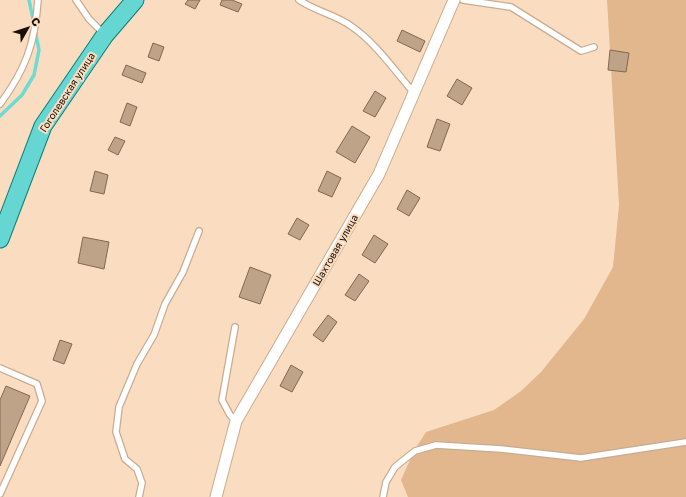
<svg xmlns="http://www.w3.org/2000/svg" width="686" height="497" font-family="'Golos Text',sans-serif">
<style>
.green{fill:#e2b78d}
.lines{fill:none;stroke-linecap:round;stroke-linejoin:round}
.stream{stroke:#6ddbd4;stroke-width:3.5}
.building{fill:#bea388;stroke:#82684f}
.service-casing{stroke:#c8ac91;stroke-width:8}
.minor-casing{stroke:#c8ac91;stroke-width:13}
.primary-casing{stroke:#097f77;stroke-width:19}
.service{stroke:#fff;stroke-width:5.5}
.minor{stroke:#fff;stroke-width:11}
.primary{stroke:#66d6d2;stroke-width:17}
.labels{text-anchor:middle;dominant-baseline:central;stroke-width:4;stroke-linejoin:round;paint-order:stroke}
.street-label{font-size:10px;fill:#1a1007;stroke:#faddc1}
</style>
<rect width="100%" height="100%" fill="#faddc1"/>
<polygon class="green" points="607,0 686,0 686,497 408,497 401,480 414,451 426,432 494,410 521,391 541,372 584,319 613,267 619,205"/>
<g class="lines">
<g class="stream">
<polyline points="29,0 34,24"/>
<polyline points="0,116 22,95 34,75 39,50 35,30"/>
</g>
</g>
<g class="building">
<polygon points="188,0 200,0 195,9 185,4"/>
<polygon points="222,0 232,0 242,4 238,12 220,5"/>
<polygon points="402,30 425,41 420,52 397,41"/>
<polygon points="153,43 164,47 159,61 148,57"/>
<polygon points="610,50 629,53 626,72 608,70"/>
<polygon points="126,65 146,73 142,83 122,75"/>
<polygon points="457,79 472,88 462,105 447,96"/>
<polygon points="375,91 386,98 375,117 363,111"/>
<polygon points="127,103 137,107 130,126 120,122"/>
<polygon points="437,119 450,124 440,151 427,147"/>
<polygon points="352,126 370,137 355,163 336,152"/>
<polygon points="115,137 125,141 118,155 108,150"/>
<polygon points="95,171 108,175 104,194 90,191"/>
<polygon points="327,171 341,178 332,197 318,191"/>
<polygon points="407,190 420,198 409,216 397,209"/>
<polygon points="297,218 309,225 300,240 288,234"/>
<polygon points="374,235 388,244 375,263 362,255"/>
<polygon points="83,237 109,242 104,269 78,263"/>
<polygon points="250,267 271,275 260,304 239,297"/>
<polygon points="359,274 369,281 355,301 345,295"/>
<polygon points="328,315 337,322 323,342 313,335"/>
<polygon points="60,340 72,344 64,364 53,360"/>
<polygon points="291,365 303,372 292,392 280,386"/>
<polygon points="6,386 30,396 0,466 0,400"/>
</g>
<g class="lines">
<g class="service-casing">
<g id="service">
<polyline points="76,0 89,19 104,34"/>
<path d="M299,0c16,11 37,15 52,26 25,17 44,45 63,67"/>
<polyline points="463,0 511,7 581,51 594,47"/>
<path d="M0,104c26,-35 35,-61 38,-104"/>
<polyline points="235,327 222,400 230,415 236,421"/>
<polyline points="0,368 37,384 42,401 0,494"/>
<polyline points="139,497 142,483 137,469 125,459 116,432 119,407 137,364 154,335 165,304 183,272 199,231"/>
<polyline points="383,497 386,482 395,467 415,451 436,445 501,449 581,458 686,442"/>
</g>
</g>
<g class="minor-casing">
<polyline id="minor" points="216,497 236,421 379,174 454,0"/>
</g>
<g class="primary-casing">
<polyline id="primary" points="0,239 43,126 105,35 135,0"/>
</g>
<use href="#service" class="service"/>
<use href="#minor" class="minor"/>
<use href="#primary" class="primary"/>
</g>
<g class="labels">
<g class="street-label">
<text transform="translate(67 92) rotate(-57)">Гоголевская улица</text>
<text transform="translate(335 250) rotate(-60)">Шахтовая улица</text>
</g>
</g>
<g transform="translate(28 28) rotate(51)" stroke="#faddc1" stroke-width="3" paint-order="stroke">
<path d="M0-3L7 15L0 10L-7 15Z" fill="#1a1007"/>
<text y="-6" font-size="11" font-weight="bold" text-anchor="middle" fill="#1a1007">С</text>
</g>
</svg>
